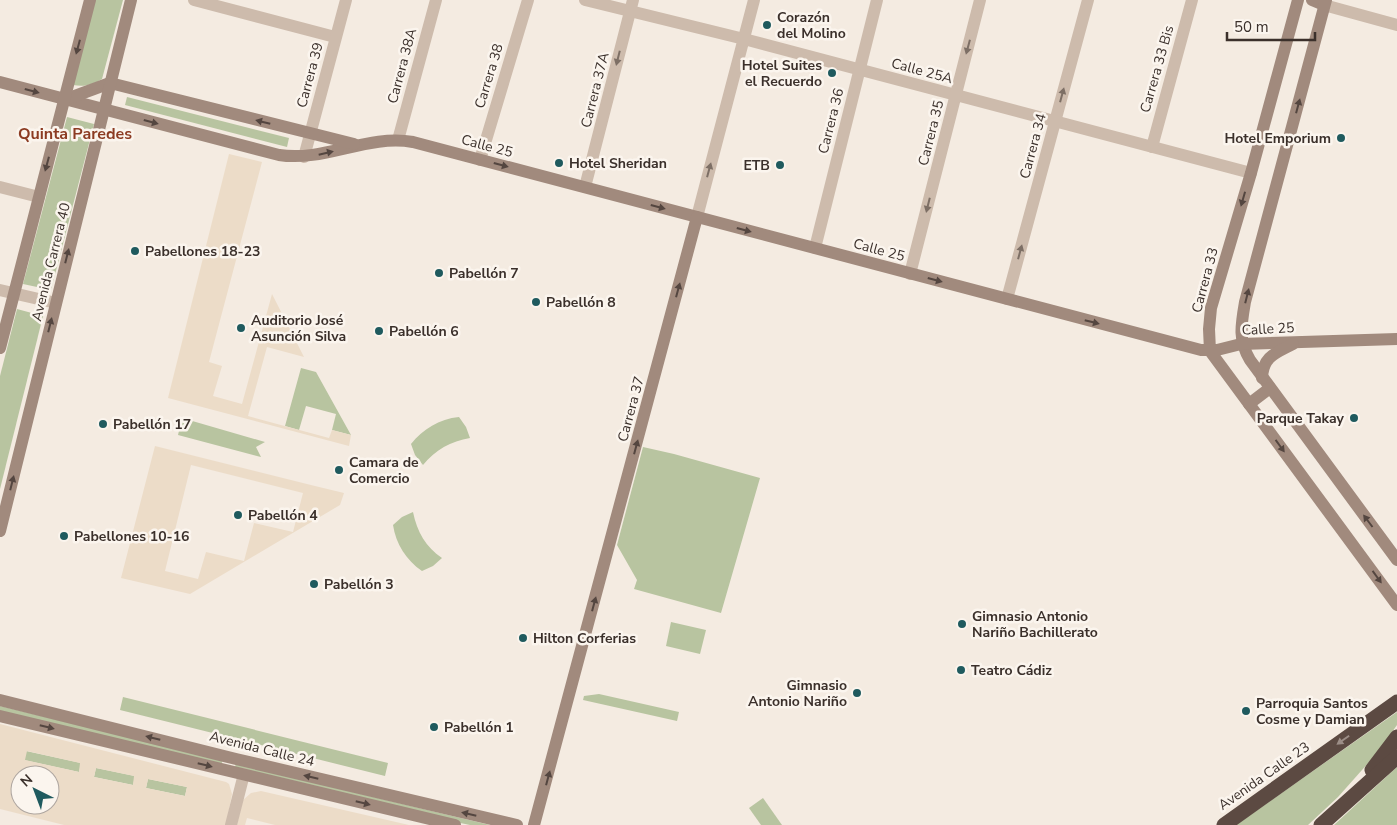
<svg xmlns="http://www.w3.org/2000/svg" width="1397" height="825" font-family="'Nunito Sans',sans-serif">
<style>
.green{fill:#b8c4a0}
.plaza{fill:#ecdcc8;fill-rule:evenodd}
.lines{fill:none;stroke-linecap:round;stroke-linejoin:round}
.street{stroke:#cdbbac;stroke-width:12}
.secondary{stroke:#a18a7d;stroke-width:12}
.highway{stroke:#5c4a42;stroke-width:15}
.oneway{fill:#544640}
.oneway2{fill:#7d6f65}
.oneway3{fill:#9c8e87}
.poi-dot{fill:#1f5a5e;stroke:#fbf5ee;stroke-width:2}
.labels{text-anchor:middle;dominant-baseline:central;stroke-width:5;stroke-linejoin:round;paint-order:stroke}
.poi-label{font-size:14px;font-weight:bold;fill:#3b302b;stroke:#fbf5ee;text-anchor:start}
.street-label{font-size:14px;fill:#3b302b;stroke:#fbf5ee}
.quarter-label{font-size:16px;font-weight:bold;fill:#8c3b22;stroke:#fbf5ee}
</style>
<rect width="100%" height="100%" fill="#f4ebe1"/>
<g class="green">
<path d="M95,0h28l-21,79c-10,6 -17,8 -29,6z"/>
<polygon points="127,97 289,138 287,147 125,105"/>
<polygon points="67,117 94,124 51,290 23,284"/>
<polygon points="17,309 43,316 0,489 0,376"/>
<polygon points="301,368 316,372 351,435 332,430 336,414 306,406 299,430 285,426"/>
<path d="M459,417l7,10 4,11c-19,3 -35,12 -47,27l-8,-10 -4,-11c12,-15 28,-25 48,-27z"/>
<polygon points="182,418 265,442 256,447 261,457 178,435"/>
<polygon points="643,447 674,454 760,478 721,613 634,589 637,580 617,545"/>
<path d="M413,512c4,20 13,35 29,46l-9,8 -11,5c-16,-11 -26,-27 -29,-46l9,-8z"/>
<polygon points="671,622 706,630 700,654 666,646"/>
<polygon points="599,694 679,712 677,721 583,700 584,696"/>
<polygon points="123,697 388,763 385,776 120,710"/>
<polygon points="0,706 223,760 221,765 0,713"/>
<polygon points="1397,712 1397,725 1378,752 1338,797 1308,825 1236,825"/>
<polygon points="26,751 81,763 79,772 24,760"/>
<polygon points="236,764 490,825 470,825 417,814 234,769"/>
<polygon points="1397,767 1397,825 1334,825"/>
<polygon points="96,768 135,776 133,785 94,777"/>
<polygon points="148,779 187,787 185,796 146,788"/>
<polygon points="763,798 782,825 761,825 749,808"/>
</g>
<g class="plaza">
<polygon points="229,154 262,162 209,362 222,366 213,396 242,404 272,294 304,357 267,347 248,416 329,438 332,430 351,435 349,446 168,398"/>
<path d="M155,446l160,40 29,7 -4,12 -150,89 -69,-16zM191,465l112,28 -10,39 -39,-9 -10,38 -38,-9 -8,27 -33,-8z"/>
<path d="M0,724l226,58 3,2 3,10 -6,31h-162l-64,-16zM27,751l53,12 -1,9 -54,-12zM96,768l38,8 -1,9 -39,-8zM20,775h30v30h-30zM148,779l39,8 -2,9 -39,-8z"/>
<polygon points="261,791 409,825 275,825 247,818 245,825 237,825 243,800 251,793"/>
</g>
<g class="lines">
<g class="street">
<polyline points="194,0 335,37"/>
<polyline points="585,0 744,39 1251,173"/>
<polyline points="1324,5 1397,25"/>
<polyline points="398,140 436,0"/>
<polyline points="1152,147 1192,0"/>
<polyline points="304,157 346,0"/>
<polyline points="480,160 528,0"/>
<polyline points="0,187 39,197"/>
<polyline points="585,187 633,0"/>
<polyline points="697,217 754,0"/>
<polyline points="815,248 877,0"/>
<polyline points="910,274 980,0"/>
<polyline points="0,290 56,303"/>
<polyline points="1007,299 1088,0"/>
<polyline points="231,825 244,774"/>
</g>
<g class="secondary">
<polyline points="1298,0 1251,173 1211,308 1209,329 1210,351 1397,605"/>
<polyline points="1312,0 1324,5"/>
<path d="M1326,0l-81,302c-4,23 -7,38 5,58l147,200"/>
<path d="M0,82l279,73c46,7 88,-21 134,-13l788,208h16l24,-6 156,-5"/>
<polyline points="64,100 110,83 354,144"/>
<polyline points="0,348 90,0"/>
<path d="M1262,378c1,-22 14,-25 31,-34"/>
<polyline points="1249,404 1270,388"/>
<polyline points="0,531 131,0"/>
<polyline points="0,700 236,759 517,825"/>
<polyline points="0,716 455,825"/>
<polyline points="534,825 697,217"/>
</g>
<g class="highway">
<polyline points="1372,770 1397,737"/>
<polyline points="1224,825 1397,702"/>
<polyline points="1321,825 1397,757"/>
</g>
</g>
<defs><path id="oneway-solid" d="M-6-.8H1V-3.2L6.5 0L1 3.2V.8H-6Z" transform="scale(1.25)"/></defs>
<g class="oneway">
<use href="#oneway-solid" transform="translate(78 47) rotate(105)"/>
<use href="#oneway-solid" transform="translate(32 91) rotate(15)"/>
<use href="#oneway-solid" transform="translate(1298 106) rotate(-75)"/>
<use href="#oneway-solid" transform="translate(151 122) rotate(15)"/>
<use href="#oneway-solid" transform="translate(263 122) rotate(-166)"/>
<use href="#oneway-solid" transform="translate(326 153) rotate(-13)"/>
<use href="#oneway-solid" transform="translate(47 164) rotate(105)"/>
<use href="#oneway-solid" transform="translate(501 165) rotate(15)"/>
<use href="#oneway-solid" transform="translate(1243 199) rotate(106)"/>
<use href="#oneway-solid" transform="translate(658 207) rotate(15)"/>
<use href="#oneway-solid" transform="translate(744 230) rotate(15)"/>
<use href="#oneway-solid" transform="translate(67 256) rotate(-76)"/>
<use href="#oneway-solid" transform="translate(935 280) rotate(15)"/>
<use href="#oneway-solid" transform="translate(678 290) rotate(-75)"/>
<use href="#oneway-solid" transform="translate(1247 296) rotate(-76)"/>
<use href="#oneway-solid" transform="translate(1092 322) rotate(14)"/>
<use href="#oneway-solid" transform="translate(50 325) rotate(-76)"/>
<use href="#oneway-solid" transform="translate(1280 446) rotate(54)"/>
<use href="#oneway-solid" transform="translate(636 447) rotate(-75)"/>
<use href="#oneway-solid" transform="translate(12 483) rotate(-76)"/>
<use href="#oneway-solid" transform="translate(1368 521) rotate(-127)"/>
<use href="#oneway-solid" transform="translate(1377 577) rotate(54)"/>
<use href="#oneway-solid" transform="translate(594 604) rotate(-75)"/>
<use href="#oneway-solid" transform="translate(47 727) rotate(14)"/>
<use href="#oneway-solid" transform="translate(153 738) rotate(-166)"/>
<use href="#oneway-solid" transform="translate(205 765) rotate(14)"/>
<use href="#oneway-solid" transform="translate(311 777) rotate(-167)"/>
<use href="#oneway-solid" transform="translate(548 778) rotate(-75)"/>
<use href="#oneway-solid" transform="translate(363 803) rotate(14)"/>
<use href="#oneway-solid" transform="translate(469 814) rotate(-167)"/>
</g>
<g class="oneway2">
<use href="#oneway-solid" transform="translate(968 47) rotate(105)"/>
<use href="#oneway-solid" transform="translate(618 58) rotate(104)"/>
<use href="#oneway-solid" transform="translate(1062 95) rotate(-75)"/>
<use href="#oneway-solid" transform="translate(709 170) rotate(-75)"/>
<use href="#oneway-solid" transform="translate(928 205) rotate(104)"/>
<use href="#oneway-solid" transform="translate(1020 252) rotate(-75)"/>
</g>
<use class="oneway3" href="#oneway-solid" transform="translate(1343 740) rotate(145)"/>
<g class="poi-dot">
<circle cx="767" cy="25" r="5"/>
<circle cx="832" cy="73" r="5"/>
<circle cx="1341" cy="138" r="5"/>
<circle cx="559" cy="163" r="5"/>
<circle cx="780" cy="165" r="5"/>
<circle cx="135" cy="251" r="5"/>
<circle cx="439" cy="273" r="5"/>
<circle cx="536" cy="302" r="5"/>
<circle cx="241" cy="328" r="5"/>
<circle cx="379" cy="331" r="5"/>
<circle cx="1354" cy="418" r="5"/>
<circle cx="103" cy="424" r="5"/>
<circle cx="339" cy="470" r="5"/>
<circle cx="238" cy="515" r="5"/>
<circle cx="64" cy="536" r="5"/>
<circle cx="314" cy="584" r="5"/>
<circle cx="962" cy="624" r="5"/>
<circle cx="523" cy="638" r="5"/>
<circle cx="961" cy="670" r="5"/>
<circle cx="857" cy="693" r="5"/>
<circle cx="1246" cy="711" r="5"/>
<circle cx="434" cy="727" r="5"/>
</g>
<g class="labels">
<g class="poi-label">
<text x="777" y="17">Corazón<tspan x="777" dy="16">del Molino</tspan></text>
<text x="822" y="65" text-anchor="end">Hotel Suites<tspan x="822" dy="16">el Recuerdo</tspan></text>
<text x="1331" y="138" text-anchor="end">Hotel Emporium</text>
<text x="569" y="163">Hotel Sheridan</text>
<text x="770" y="165" text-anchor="end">ETB</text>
<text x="145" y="251">Pabellones 18-23</text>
<text x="449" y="273">Pabellón 7</text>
<text x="546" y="302">Pabellón 8</text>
<text x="251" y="320">Auditorio José<tspan x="251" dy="16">Asunción Silva</tspan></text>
<text x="389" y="331">Pabellón 6</text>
<text x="1344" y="418" text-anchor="end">Parque Takay</text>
<text x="113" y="424">Pabellón 17</text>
<text x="349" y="462">Camara de<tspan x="349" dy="16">Comercio</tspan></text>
<text x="248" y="515">Pabellón 4</text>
<text x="74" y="536">Pabellones 10-16</text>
<text x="324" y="584">Pabellón 3</text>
<text x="972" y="616">Gimnasio Antonio<tspan x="972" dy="16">Nariño Bachillerato</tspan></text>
<text x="533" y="638">Hilton Corferias</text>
<text x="971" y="670">Teatro Cádiz</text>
<text x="847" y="685" text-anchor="end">Gimnasio<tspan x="847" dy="16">Antonio Nariño</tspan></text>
<text x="1256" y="703">Parroquia Santos<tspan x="1256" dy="16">Cosme y Damian</tspan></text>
<text x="444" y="727">Pabellón 1</text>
</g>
<g class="street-label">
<text transform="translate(402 66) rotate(-75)">Carrera 38A</text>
<text transform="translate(1157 69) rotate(-74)">Carrera 33 Bis</text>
<text transform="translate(922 71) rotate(15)">Calle 25A</text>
<text transform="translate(310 75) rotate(-75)">Carrera 39</text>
<text transform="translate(489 76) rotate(-73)">Carrera 38</text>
<text transform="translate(595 90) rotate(-76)">Carrera 37A</text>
<text transform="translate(831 121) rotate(-76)">Carrera 36</text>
<text transform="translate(931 133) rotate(-76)">Carrera 35</text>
<text transform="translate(487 146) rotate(15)">Calle 25</text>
<text transform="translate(1033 146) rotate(-75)">Carrera 34</text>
<text transform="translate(879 250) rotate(15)">Calle 25</text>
<text transform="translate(51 262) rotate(-76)">Avenida Carrera 40</text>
<text transform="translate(1205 280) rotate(-75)">Carrera 33</text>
<text transform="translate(1268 329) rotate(-3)">Calle 25</text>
<text transform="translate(631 409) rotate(-75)">Carrera 37</text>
<text transform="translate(262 749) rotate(14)">Avenida Calle 24</text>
<text transform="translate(1264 776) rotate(-35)">Avenida Calle 23</text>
</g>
<g class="quarter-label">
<text x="75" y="134">Quinta Paredes</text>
</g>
</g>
<g transform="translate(35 790) rotate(318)"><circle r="24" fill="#fbf5ee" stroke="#aea6a0"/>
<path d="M0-4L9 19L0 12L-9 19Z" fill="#1f5a5e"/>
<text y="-8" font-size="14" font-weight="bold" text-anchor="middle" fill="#3b302b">N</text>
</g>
<path d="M1227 32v8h88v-8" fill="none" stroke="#3b302b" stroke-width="2.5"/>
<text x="1234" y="32" font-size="15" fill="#3b302b" stroke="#fbf5ee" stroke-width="4" paint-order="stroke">50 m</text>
</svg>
